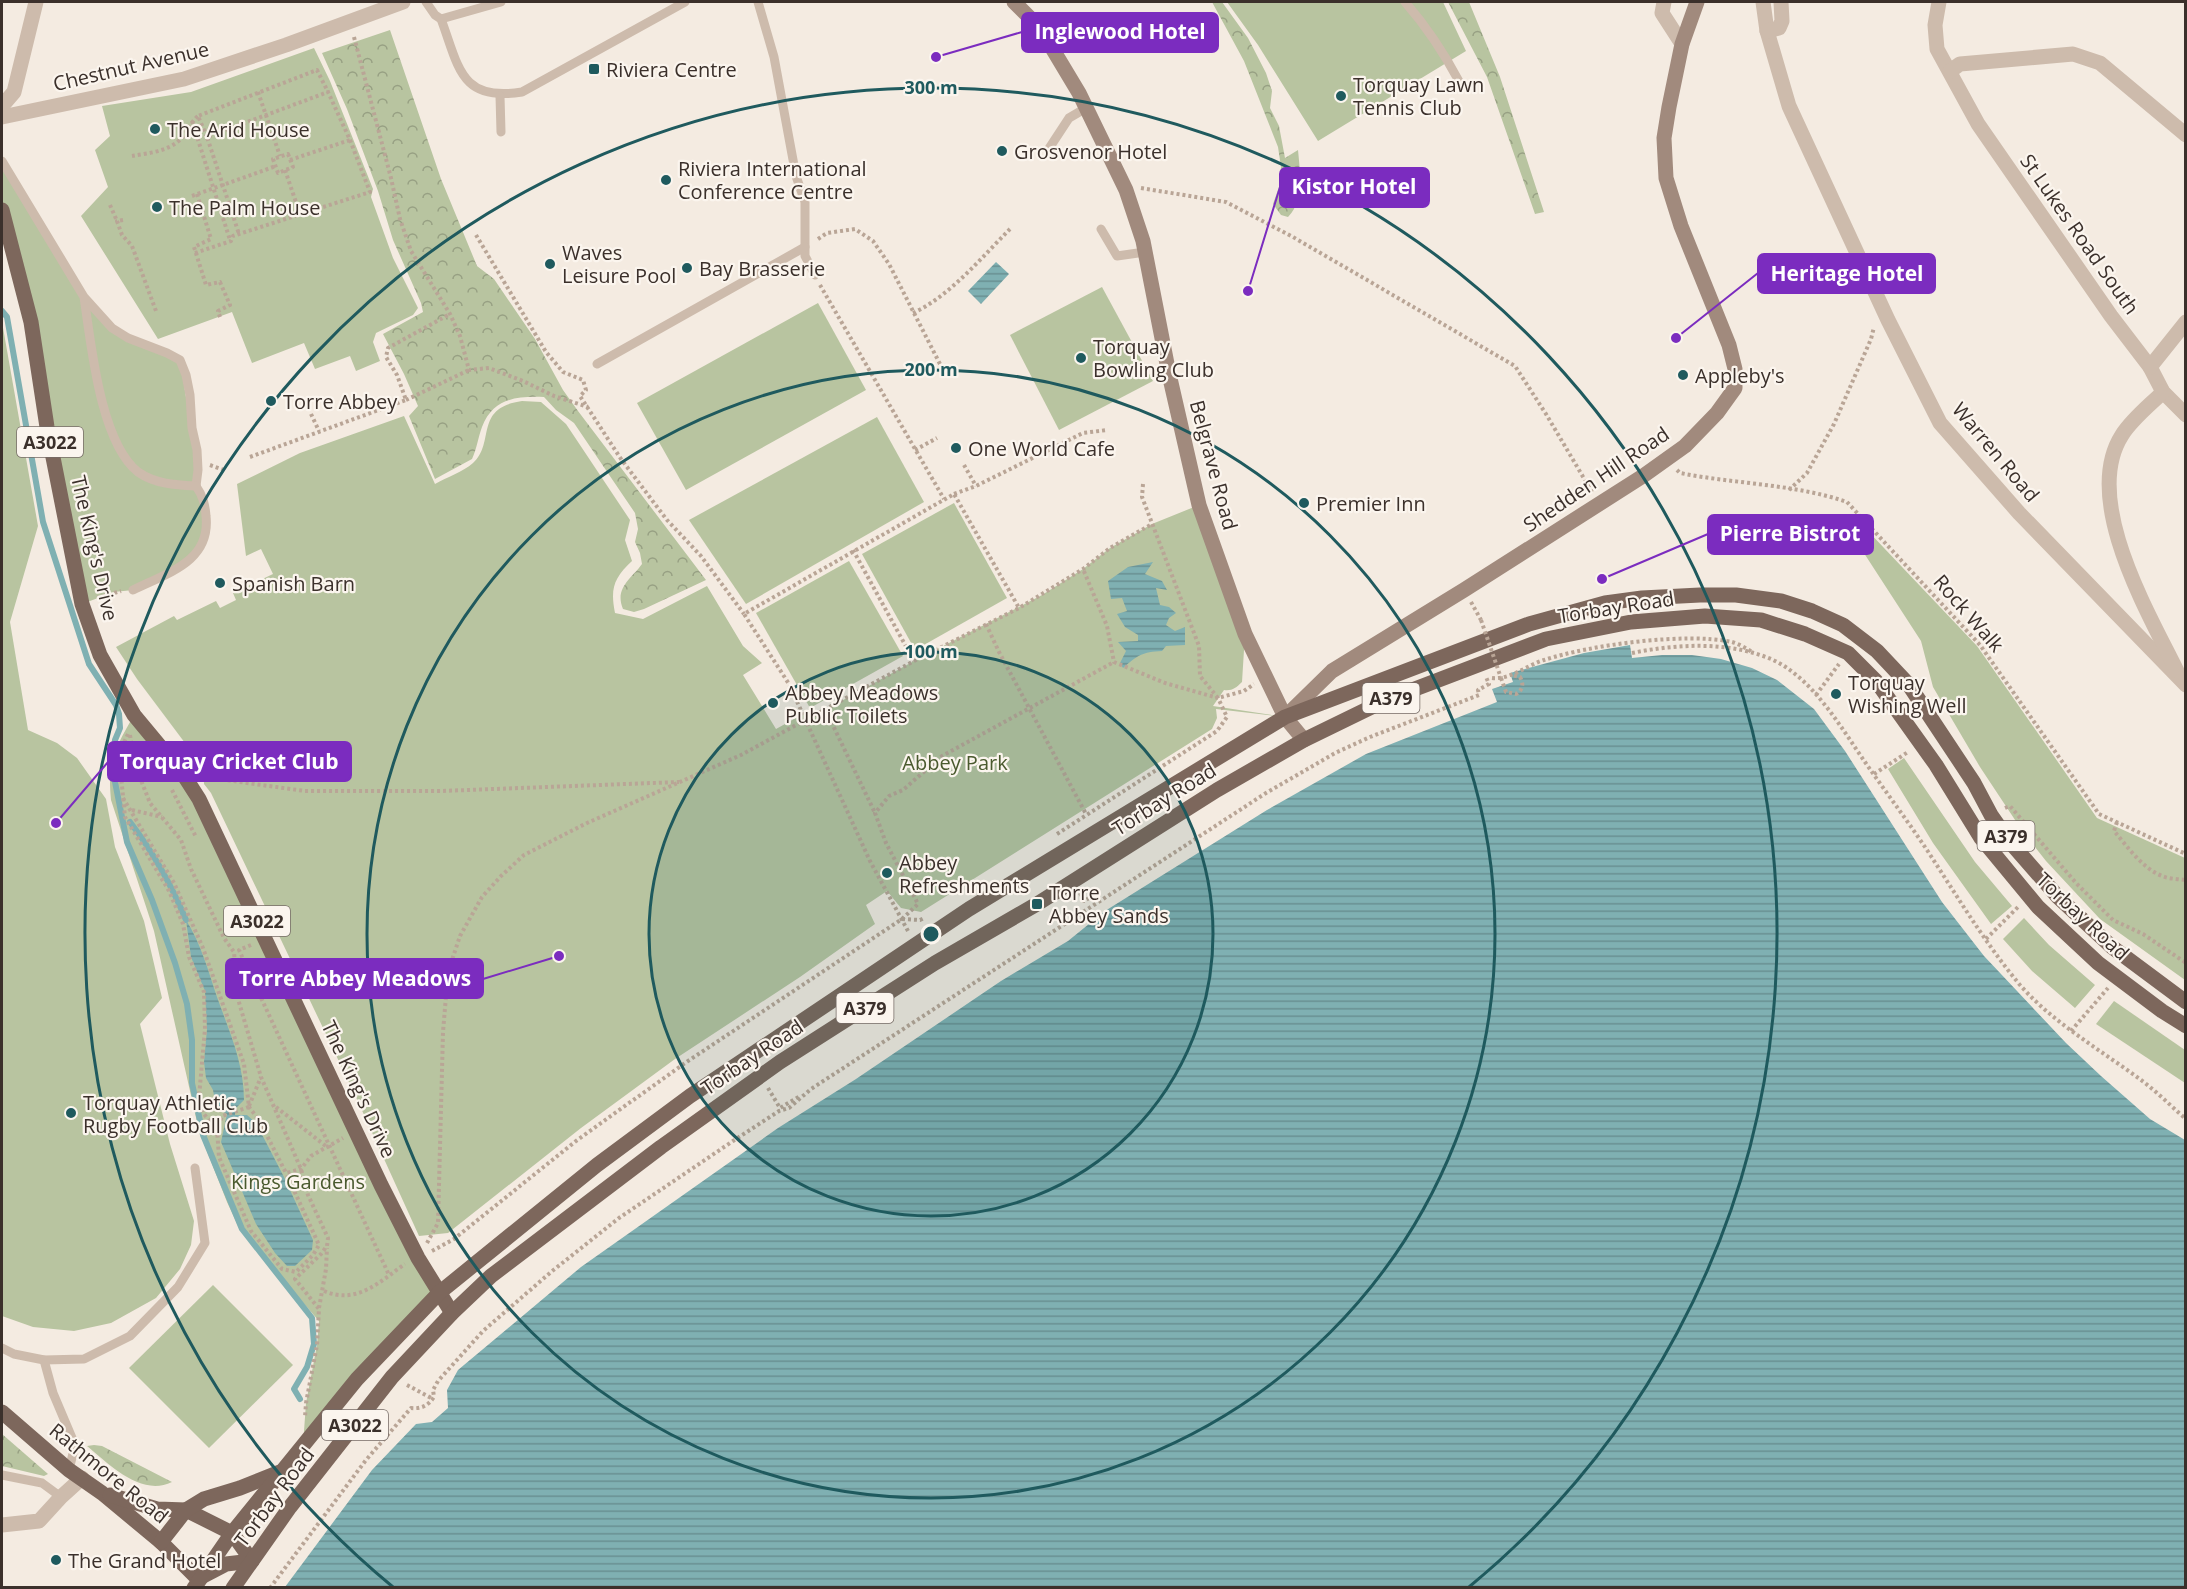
<svg xmlns="http://www.w3.org/2000/svg" width="2187" height="1589" font-family="'Open Sans',sans-serif">
<style>
.green{fill:#b8c4a0}
.forest{fill:url(#forest-crowns)}
.water{fill:url(#water-rules)}
.lines{fill:none;stroke-linecap:round;stroke-linejoin:round}
.stream{stroke:#7fb0b2;stroke-width:6}
.path{stroke:#b9a596;stroke-width:4;stroke-dasharray:3 3;stroke-linecap:butt}
.lane{stroke:#cdbbac;stroke-width:9}
.street{stroke:#cdbbac;stroke-width:15}
.secondary{stroke:#a18a7d;stroke-width:15}
.primary{stroke:#7d675c;stroke-width:15}
.path-bridge{stroke:#b9a596;stroke-width:4;stroke-dasharray:3 3;stroke-linecap:butt}
.ring{fill:none;stroke:#1f5a5e;stroke-width:3}
.poi-dot{fill:#1f5a5e;stroke:#fbf5ee;stroke-width:2}
.labels{text-anchor:middle;dominant-baseline:central;stroke-width:4.5;stroke-linejoin:round;paint-order:stroke}
.shield{fill:#fbf5ee;stroke:#756b66;stroke-width:1.5}
.shield-label{font-size:18px;font-weight:bold;fill:#3b302b}
.street-label{font-size:20px;fill:#3b302b;stroke:#fbf5ee}
.poi-label{font-size:20px;fill:#3b302b;stroke:#fbf5ee;text-anchor:start}
.park-label{font-size:20px;fill:#4a5a2e;stroke:#fbf5ee}
.centre{fill:#1f5a5e;stroke:#fbf5ee;stroke-width:3}
.ring-label{font-size:18px;text-anchor:middle;font-weight:bold;fill:#1f5a5e;stroke:#fbf5ee;stroke-width:4.5;stroke-linejoin:round;paint-order:stroke}
.leader{fill:none;stroke:#7b2cbf;stroke-width:2}
.callout-dot{fill:#7b2cbf;stroke:#fbf5ee;stroke-width:2}
.callout{fill:#7b2cbf;stroke:#7b2cbf;stroke-width:2}
.callout-label{font-size:21px;text-anchor:middle;font-weight:bold;fill:#fff}
</style>
<defs>
<pattern id="forest-crowns" width="20" height="18" patternUnits="userSpaceOnUse" patternTransform="scale(1.5)"><rect width="20" height="18" fill="#b8c4a0"/><path d="M2 6a3 3 0 1 1 6 0M12 15a3 3 0 1 1 6 0" fill="none" stroke="#97a083"/></pattern>
<pattern id="water-rules" width="6" height="5" patternUnits="userSpaceOnUse" patternTransform="scale(1.5)"><rect width="6" height="5" fill="#7fb0b2"/><path d="M0 2.5h6" fill="none" stroke="#699091"/></pattern>
</defs>
<rect width="100%" height="100%" fill="#f4ebe1"/>
<g class="green">
<polygon points="1227,2 1443,2 1466,51 1318,141 1258,45"/>
<polygon points="314,48 330,81 373,189 371,197 393,258 418,308 413,315 376,333 373,342 380,361 356,371 350,356 315,369 304,343 252,363 232,312 158,339 81,216 108,187 95,150 110,136 102,106 191,92"/>
<polygon points="2,161 74,282 112,328 180,360 207,527 187,564 133,590 114,592 82,604 2,210"/>
<polygon points="1102,287 1153,381 1059,430 1010,335"/>
<polygon points="818,303 866,390 686,490 637,403"/>
<polygon points="2,322 38,526 10,622 28,730 57,743 77,758 106,799 115,847 144,921 162,998 140,1024 170,1144 194,1221 191,1245 180,1269 156,1298 111,1323 74,1331 33,1327 2,1316"/>
<path d="M522,401l19,1 25,22 64,96 -5,20 7,21c-18,17 -22,27 -17,52l28,6 64,-33 36,60 19,17 -19,12 33,54 27,-15 4,6 107,-59 128,-66 41,-26 27,-21 42,-24 47,-19 46,129 -3,48c-6,6 -10,9 -18,8l-11,16 72,11 -69,-8 1,9 -5,11 -291,183 -20,-4 -14,-17 -21,14 9,19 -75,53 -125,82 -94,69 -133,105 -29,3 -64,-141 -144,-302 -7,-9 -1,-17 -66,-88 -21,-32 58,-31 3,4 39,-19 4,7 16,-8 -3,-7 40,-19 -12,-25 -15,7 -9,-72 63,-31 104,-37 31,68c12,-7 28,-12 38,-21 23,-21 0,-55 49,-62z"/>
<polygon points="877,417 924,502 746,604 689,520"/>
<polygon points="954,503 1007,598 915,650 862,554"/>
<polygon points="1866,529 1977,646 2097,818 2185,858 2185,980 2100,919 2046,861 2023,832 1980,767 1933,687 1921,641 1860,547"/>
<polygon points="849,561 903,656 810,708 756,613"/>
<path d="M134,715l49,59 256,519 -136,152 3,-42 11,-58 2,-24 -79,-91 -13,-28 -28,-71 -45,-200 -43,-131c-4,-40 4,-51 23,-85z"/>
<polygon points="1904,758 1975,862 2012,906 1991,924 1933,843 1888,769"/>
<polygon points="2024,918 2049,945 2095,985 2075,1008 2032,971 2003,939"/>
<polygon points="2114,1001 2185,1050 2185,1083 2096,1024"/>
<polygon points="213,1285 293,1365 209,1448 129,1368"/>
</g>
<g class="forest">
<path d="M1212,2h10l26,36 18,35 6,18 -2,17 9,18 6,32 13,-8c2,20 6,52 -10,67l-7,-2 -8,-11 7,-20 1,-17 -3,-20 -34,-86z"/>
<polygon points="1448,2 1469,2 1500,77 1544,212 1535,214 1487,77"/>
<path d="M390,30l51,149 36,87 17,13 41,60 28,51 15,21 128,169 -62,29 -10,3 -11,-3c-9,-21 9,-31 19,-45l-2,-11 -5,-11 3,-13 -3,-16 -61,-90 -18,-13 -12,-13c-27,-1 -51,1 -62,30 -4,11 -5,21 -10,32l-37,20 -26,-63 9,-10 -14,-32 -21,-40 40,-22 -2,-9 -28,-63 -15,-49 -31,-82 -25,-56z"/>
<polygon points="2,1434 48,1474 44,1476 2,1466"/>
<path d="M94,1445l8,1 70,36c-31,15 -62,-17 -85,-36z"/>
</g>
<g class="water">
<polygon points="996,262 1009,274 981,304 968,291"/>
<path d="M1153,562l-8,12 17,7 5,9 -11,-2 4,17 9,2 7,6 -7,5 -3,7 9,6 10,-4v18l-19,1 -4,5c-20,1 -24,4 -39,17l-3,-5 6,-12 -8,-9 20,-1v-6l-13,-8 -8,-13 10,-3 -5,-13 -11,1 -3,-18 20,-14z"/>
<polygon points="1630,645 1632,658 1662,655 1692,655 1721,659 1752,668 1777,680 1814,709 1845,751 1942,902 1984,956 2066,1043 2101,1076 2150,1119 2185,1140 2185,1587 285,1587 372,1470 416,1424 432,1422 448,1408 447,1390 458,1370 581,1267 778,1128 856,1079 1001,981 1068,941 1105,911 1267,810 1366,754 1497,702 1492,689 1513,682 1510,673 1584,653"/>
<path d="M186,920c15,24 22,50 31,77 12,34 27,66 27,103l-9,9v6h12l9,8 28,54 29,63 -1,10 -17,16h-8l-12,-13 -19,-29 -35,-82 6,-28 -11,-7 -3,-17 -7,-12 -2,-16 3,-33 -2,-38 -14,-34z"/>
</g>
<g class="lines">
<g class="stream">
<polyline points="2,311 7,317 43,522 89,664 116,705 119,714 120,728 115,740 113,772 127,842 152,900 175,963 187,1004 192,1040 192,1083 203,1135 242,1229 312,1318 314,1344 307,1367 294,1389 300,1399"/>
<path d="M130,822c23,30 41,62 56,98"/>
</g>
<g class="path">
<polyline points="354,37 391,178 400,219 411,251 450,314 460,336 469,370 489,368 523,381 554,396 588,407"/>
<polyline points="258,92 280,156"/>
<polyline points="192,121 230,240"/>
<polyline points="207,137 198,116 317,70 328,92"/>
<polygon points="288,154 293,167 278,173 273,159"/>
<path d="M132,156c17,-3 41,-5 52,-21 5,-6 7,-13 14,-19"/>
<polyline points="290,160 350,140"/>
<polyline points="285,170 300,214"/>
<polyline points="1141,188 1226,202 1293,237 1515,366 1546,414 1592,492"/>
<polyline points="197,194 211,239 194,247 206,285 220,282 230,305 218,311 220,317"/>
<polyline points="192,196 276,166"/>
<polyline points="110,205 117,221"/>
<polyline points="123,220 117,221 122,235 132,246 156,311"/>
<polyline points="476,235 546,352 563,372 583,380 586,390 580,396 621,459 667,520 701,556 744,614"/>
<polyline points="818,239 827,233 855,229 873,241 889,264 942,368"/>
<polyline points="195,253 231,241 233,236 239,234 370,192 350,140 328,92 207,137 239,234"/>
<polyline points="820,285 944,499"/>
<path d="M913,313c37,-17 68,-55 97,-84"/>
<polyline points="406,400 469,370"/>
<polyline points="311,414 319,431"/>
<polyline points="915,450 937,438"/>
<polyline points="250,457 406,400 397,375 386,357 388,348 450,314"/>
<polyline points="210,465 224,470"/>
<polyline points="964,465 976,486"/>
<path d="M1677,470l3,3c55,11 115,11 167,29l133,143 119,169 87,40"/>
<polyline points="1143,484 1142,497 1199,646 1200,676 1218,698 1244,691 1254,684"/>
<polyline points="1789,490 1807,473 1834,424 1871,339 1874,327"/>
<polyline points="954,494 976,486 1083,433 1107,430"/>
<polyline points="853,550 914,661"/>
<polyline points="97,598 121,591"/>
<polyline points="1471,602 1481,620"/>
<polyline points="986,624 999,652 1086,814"/>
<path d="M1632,653c45,-9 96,-12 139,6 41,18 69,67 94,103 20,29 42,58 62,88 30,46 58,93 93,135 34,39 84,67 125,98 14,11 27,24 41,36"/>
<path d="M1492,678c18,2 35,-13 52,-18 46,-15 141,-28 188,-18 7,2 14,6 20,10"/>
<path d="M1501,678l5,14 10,2c7,-4 8,-10 4,-17l-8,-2"/>
<polyline points="1816,695 1839,664"/>
<polyline points="826,711 875,813"/>
<polyline points="128,734 122,747 120,765 125,817 169,891 183,924 189,957 204,992 205,1029 199,1097 203,1113 217,1129 199,1131"/>
<polyline points="130,735 135,765 150,803 181,840 191,869 224,938 234,952 238,999 261,1077 301,1169 308,1195 328,1238 327,1246 321,1254 295,1279 319,1309 317,1345 306,1403 305,1417"/>
<polyline points="1874,774 1908,752"/>
<polyline points="204,777 305,791 441,791 679,782"/>
<polyline points="172,790 196,837"/>
<polyline points="123,798 174,883 203,948 244,1064 249,1107 259,1120 286,1173 301,1169 311,1156 343,1138"/>
<polyline points="2005,808 2010,806 2076,883 2113,920 2143,934 2186,963"/>
<polyline points="132,810 162,817"/>
<path d="M2117,822l-3,9c13,15 28,37 48,45 7,3 16,3 24,4"/>
<polyline points="1057,834 1217,731 1227,717 1218,698 1165,683 1114,662 1107,626 1083,569"/>
<polyline points="1080,893 1084,901 1094,895 1098,902"/>
<polyline points="902,919 920,920 924,918"/>
<polyline points="908,931 870,861 789,684 744,614 954,494 1019,608"/>
<polyline points="1986,939 2019,906"/>
<polyline points="251,945 239,950 389,1275"/>
<polyline points="2071,1031 2108,988"/>
<polyline points="768,1088 780,1108 800,1096"/>
<polyline points="249,1106 261,1077"/>
<polyline points="249,1107 222,1116 217,1129 219,1157 251,1231 282,1269 296,1272 313,1255 319,1245 286,1173"/>
<polyline points="276,1107 327,1147"/>
<polyline points="427,1243 438,1223 443,1032 448,972 460,936 482,897 501,876 524,855 587,823 741,755 914,661 1019,608 1083,569 1110,548 1152,524"/>
<polyline points="432,1251 454,1239 576,1141 685,1063 902,919 918,904 886,843 875,813 889,796 903,790 942,756 1114,662"/>
<path d="M324,1291c33,14 55,-9 81,-27"/>
<polyline points="319,1308 326,1269 327,1248"/>
<polyline points="407,1385 433,1399"/>
<path d="M270,1588l96,-128 45,-52c10,1 17,-2 23,-11l-1,-7 5,-9 45,-50 68,-59 68,-54 114,-77 46,-30 10,-3 22,-19 455,-296 69,-40 35,-16 109,-42 -1,-5 11,-6 -3,-7"/>
</g>
<g class="lane">
<path d="M426,2l9,13 6,4c18,48 19,83 81,73l163,-90"/>
<polyline points="758,2 774,57 796,176 805,202 805,256 815,275"/>
<path d="M1405,2c22,25 39,51 55,81"/>
<polyline points="441,19 501,2"/>
<polyline points="500,96 501,132"/>
<polyline points="1048,150 1069,118 1086,108"/>
<path d="M2,161l82,136 28,31 16,10 39,15 13,7 6,15 4,20 2,33 5,22 1,20 -2,16c-20,-1 -41,-2 -58,-14 -38,-30 -47,-129 -54,-175"/>
<polyline points="1101,229 1117,256 1145,252"/>
<polyline points="597,364 805,247"/>
<path d="M133,590c34,-17 78,-28 73,-74 -1,-12 -3,-20 -10,-30"/>
<polyline points="2,1348 14,1354 44,1360 84,1359 130,1336 178,1287 205,1243 195,1168"/>
<polyline points="44,1360 53,1393 75,1445 69,1470"/>
<polyline points="2,1475 42,1483 61,1497"/>
</g>
<g class="street">
<polyline points="1664,2 1662,13 1682,44"/>
<polyline points="1763,2 1767,31 1789,106 1888,320 1940,423 2019,513 2186,685"/>
<polyline points="1939,2 1935,25 1937,49 1978,124 2111,316 2150,367 2163,392 2186,415"/>
<polyline points="1767,31 1779,28 1782,21 1781,2"/>
<polyline points="1950,71 1960,64 2073,54 2100,63 2186,135"/>
<polyline points="2,106 14,92 36,2"/>
<polyline points="2,117 184,79 286,45 403,2"/>
<polyline points="2150,367 2186,322"/>
<path d="M2163,392c-13,13 -31,27 -41,43 -41,64 26,177 55,236"/>
<polyline points="2,1525 39,1521 61,1497 82,1478"/>
</g>
<g class="secondary">
<polyline points="1014,2 1040,28 1079,93 1126,190 1143,241 1169,374 1199,505 1245,634 1285,717 1304,740"/>
<polyline points="1285,717 1332,671 1464,590 1643,476 1685,446 1717,413 1735,388 1735,369 1729,345 1681,226 1666,178 1664,138 1669,107 1682,44 1697,2"/>
</g>
<g class="primary">
<polyline points="2,210 31,322 47,427 82,604 100,655 134,715 183,774 199,799 381,1185 418,1258 452,1313"/>
<polyline points="2,1412 69,1470 102,1493 161,1542 198,1579"/>
<polyline points="110,1495 157,1509 186,1510 232,1533 252,1561 226,1564 203,1576"/>
<polyline points="161,1542 186,1510 204,1499 240,1488 280,1472"/>
<polyline points="194,1588 232,1533 357,1379 439,1293 597,1165 690,1096 969,909 1285,717 1529,624 1605,603 1642,598 1700,595 1736,595 1781,601 1812,611 1843,625 1877,651 1909,685 1974,783 1991,815 2010,842 2058,897 2112,947 2186,1002"/>
<polyline points="233,1588 290,1507 392,1377 452,1313 491,1276 661,1147 780,1062 935,963 1037,904 1217,790 1304,740 1386,700 1546,639 1631,622 1705,616 1761,620 1805,634 1848,653 1876,681 1936,765 1981,838 2038,907 2098,963 2162,1011 2186,1026"/>
</g>
<polyline class="path-bridge" points="1481,620 1501,678"/>
</g>
<circle cx="931" cy="934" r="282" fill="#1f5a5e" fill-opacity=".12"/>
<g class="ring">
<circle cx="931" cy="934" r="282"/>
<circle cx="931" cy="934" r="564"/>
<path d="M393 1587A846 846 0 1 1 1469 1587"/>
</g>
<g class="poi-dot">
<rect x="588" y="63" width="12" height="12" rx="3"/>
<circle cx="1341" cy="96" r="6"/>
<circle cx="155" cy="129" r="6"/>
<circle cx="1002" cy="151" r="6"/>
<circle cx="666" cy="180" r="6"/>
<circle cx="157" cy="207" r="6"/>
<circle cx="550" cy="264" r="6"/>
<circle cx="687" cy="268" r="6"/>
<circle cx="1081" cy="358" r="6"/>
<circle cx="1683" cy="375" r="6"/>
<circle cx="271" cy="401" r="6"/>
<circle cx="956" cy="448" r="6"/>
<circle cx="1304" cy="503" r="6"/>
<circle cx="220" cy="583" r="6"/>
<circle cx="1836" cy="694" r="6"/>
<circle cx="773" cy="703" r="6"/>
<circle cx="887" cy="873" r="6"/>
<rect x="1031" y="898" width="12" height="12" rx="3"/>
<circle cx="71" cy="1113" r="6"/>
<circle cx="56" cy="1560" r="6"/>
</g>
<g class="labels">
<g class="shield">
<rect x="17" y="427" width="66" height="30" rx="4.5"/>
<rect x="1362.5" y="683" width="57" height="30" rx="4.5"/>
<rect x="1977.5" y="821" width="57" height="30" rx="4.5"/>
<rect x="224" y="906" width="66" height="30" rx="4.5"/>
<rect x="836.5" y="993" width="57" height="30" rx="4.5"/>
<rect x="322" y="1410" width="66" height="30" rx="4.5"/>
</g>
<g class="shield-label">
<text x="50" y="442">A3022</text>
<text x="1391" y="698">A379</text>
<text x="2006" y="836">A379</text>
<text x="257" y="921">A3022</text>
<text x="865" y="1008">A379</text>
<text x="355" y="1425">A3022</text>
</g>
<g class="street-label">
<text transform="translate(131 66) rotate(-13)">Chestnut Avenue</text>
<text transform="translate(2080 234) rotate(55)">St Lukes Road South</text>
<text transform="translate(1996 452) rotate(50)">Warren Road</text>
<text transform="translate(1214 465) rotate(75)">Belgrave Road</text>
<text transform="translate(1596 479) rotate(-34)">Shedden Hill Road</text>
<text transform="translate(95 548) rotate(77)">The King's Drive</text>
<text transform="translate(1616 607) rotate(-9)">Torbay Road</text>
<text transform="translate(1969 613) rotate(49)">Rock Walk</text>
<text transform="translate(1164 799) rotate(-32)">Torbay Road</text>
<text transform="translate(2083 916) rotate(43)">Torbay Road</text>
<text transform="translate(752 1057) rotate(-34)">Torbay Road</text>
<text transform="translate(359 1089) rotate(65)">The King's Drive</text>
<text transform="translate(109 1473) rotate(39)">Rathmore Road</text>
<text transform="translate(274 1497) rotate(-53)">Torbay Road</text>
</g>
<g class="poi-label">
<text x="606" y="69">Riviera Centre</text>
<text x="1353" y="84">Torquay Lawn<tspan x="1353" dy="23">Tennis Club</tspan></text>
<text x="167" y="129">The Arid House</text>
<text x="1014" y="151">Grosvenor Hotel</text>
<text x="678" y="168">Riviera International<tspan x="678" dy="23">Conference Centre</tspan></text>
<text x="169" y="207">The Palm House</text>
<text x="562" y="252">Waves<tspan x="562" dy="23">Leisure Pool</tspan></text>
<text x="699" y="268">Bay Brasserie</text>
<text x="1093" y="346">Torquay<tspan x="1093" dy="23">Bowling Club</tspan></text>
<text x="1695" y="375">Appleby's</text>
<text x="283" y="401">Torre Abbey</text>
<text x="968" y="448">One World Cafe</text>
<text x="1316" y="503">Premier Inn</text>
<text x="232" y="583">Spanish Barn</text>
<text x="1848" y="682">Torquay<tspan x="1848" dy="23">Wishing Well</tspan></text>
<text x="785" y="692">Abbey Meadows<tspan x="785" dy="23">Public Toilets</tspan></text>
<text x="899" y="862">Abbey<tspan x="899" dy="23">Refreshments</tspan></text>
<text x="1049" y="892">Torre<tspan x="1049" dy="23">Abbey Sands</tspan></text>
<text x="83" y="1102">Torquay Athletic<tspan x="83" dy="23">Rugby Football Club</tspan></text>
<text x="68" y="1560">The Grand Hotel</text>
</g>
<g class="park-label">
<text x="955" y="762">Abbey Park</text>
<text x="298" y="1181">Kings Gardens</text>
</g>
</g>
<circle cx="931" cy="934" r="9" class="centre"/>
<g class="ring-label">
<text x="931" y="94">300 m</text>
<text x="931" y="376">200 m</text>
<text x="931" y="658">100 m</text>
</g>
<path class="leader" d="M936 57L1022 32M1248 291L1280 187M1676 338L1758 273M1602 579L1708 534M56 823L108 762M559 956L483 979"/>
<g class="callout-dot">
<circle cx="936" cy="57" r="6"/>
<circle cx="1248" cy="291" r="6"/>
<circle cx="1676" cy="338" r="6"/>
<circle cx="1602" cy="579" r="6"/>
<circle cx="56" cy="823" r="6"/>
<circle cx="559" cy="956" r="6"/>
</g>
<g class="callout">
<rect x="1022" y="13" width="196" height="39" rx="6"/>
<rect x="1280" y="168" width="149" height="39" rx="6"/>
<rect x="1758" y="254" width="177" height="39" rx="6"/>
<rect x="1708" y="515" width="165" height="39" rx="6"/>
<rect x="108" y="742" width="243" height="39" rx="6"/>
<rect x="226" y="959" width="257" height="39" rx="6"/>
</g>
<g class="callout-label">
<text x="1120" y="39">Inglewood Hotel</text>
<text x="1354" y="194">Kistor Hotel</text>
<text x="1847" y="281">Heritage Hotel</text>
<text x="1790" y="541">Pierre Bistrot</text>
<text x="229" y="769">Torquay Cricket Club</text>
<text x="355" y="986">Torre Abbey Meadows</text>
</g>
<rect width="2187" height="1589" fill="none" stroke="#3b302b" stroke-width="6"/>
</svg>
